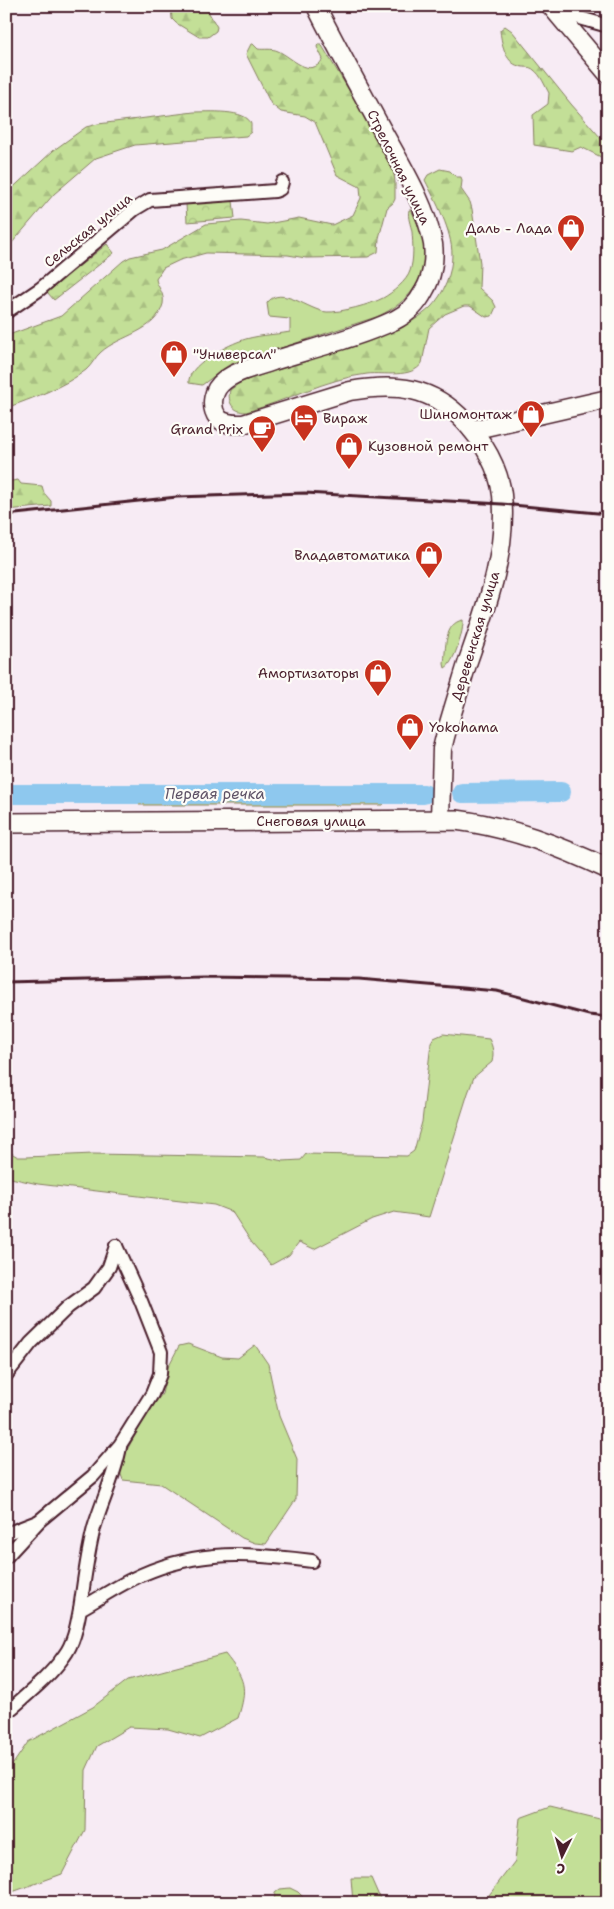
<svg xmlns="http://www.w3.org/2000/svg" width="614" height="1909" font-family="'Shantell Sans',sans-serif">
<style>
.green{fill:#c3df97;stroke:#867f61}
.forest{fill:url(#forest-firs);stroke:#867f61}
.park{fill:url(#park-crowns);stroke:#867f61}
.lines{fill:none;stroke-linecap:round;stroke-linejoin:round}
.river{stroke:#8ec8ee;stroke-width:20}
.street-casing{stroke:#4a1f2b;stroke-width:16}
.secondary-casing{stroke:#4a1f2b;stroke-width:21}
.primary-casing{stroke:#4a1f2b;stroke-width:22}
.street{stroke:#fdfcf7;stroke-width:12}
.secondary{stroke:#fdfcf7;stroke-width:18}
.primary{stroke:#fdfcf7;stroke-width:19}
.rail{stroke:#4a1f2b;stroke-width:3}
.labels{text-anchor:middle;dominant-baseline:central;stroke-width:4.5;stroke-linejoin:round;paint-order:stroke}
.street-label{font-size:14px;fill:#4a1f2b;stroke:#fdfcf7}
.poi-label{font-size:14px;fill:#4a1f2b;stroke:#fdfcf7;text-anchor:end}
.water-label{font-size:15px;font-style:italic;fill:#5e5266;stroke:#fdfcf7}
</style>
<defs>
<pattern id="forest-firs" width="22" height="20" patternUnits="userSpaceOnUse" patternTransform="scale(1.25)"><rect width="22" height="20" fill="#c3df97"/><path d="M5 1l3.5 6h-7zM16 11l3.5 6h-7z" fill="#a9bf82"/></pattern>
<pattern id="park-crowns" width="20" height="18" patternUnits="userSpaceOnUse" patternTransform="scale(1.25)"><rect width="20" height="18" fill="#c3df97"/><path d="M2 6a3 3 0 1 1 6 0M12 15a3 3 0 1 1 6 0" fill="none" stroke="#a9bf82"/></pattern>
</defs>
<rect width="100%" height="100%" fill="#f7ebf4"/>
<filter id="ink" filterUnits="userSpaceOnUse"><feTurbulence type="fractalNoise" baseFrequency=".02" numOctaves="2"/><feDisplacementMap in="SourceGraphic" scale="10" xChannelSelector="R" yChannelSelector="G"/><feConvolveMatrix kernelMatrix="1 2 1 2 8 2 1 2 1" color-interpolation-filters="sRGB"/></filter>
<g filter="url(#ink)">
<g class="green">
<path d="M409,210h2c26,46 14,86 -35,107l-147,48 -27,20 -13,-2c-3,-17 37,-37 51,-42 15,-6 34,-6 50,-9v-13l-21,-2 -2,-14c14,-19 42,8 60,9 12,1 45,-8 56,-14 9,-5 24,-17 27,-27 4,-11 3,-27 2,-39 -1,-7 -5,-15 -3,-22z"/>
<path d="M463,620c1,10 -9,44 -18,48l-1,-4c2,-16 0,-41 19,-44z"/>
<polygon points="383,800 385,802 383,805 139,805 138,804 139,801"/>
<path d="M443,1034l46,5c4,8 5,14 3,23l-18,15 -6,16 -39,124 -35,-5 -22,7 -58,30 -15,-7 -10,13 -18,10 -19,-22 -20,-31 -18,-7 -176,-21 -32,-7v-27l12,7h8l67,-3 171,3 19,4 18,-1 5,-6 101,2 7,-5 8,-29 9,-79 3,-5z"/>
<polygon points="188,1344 222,1357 238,1358 255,1345 268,1364 279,1416 297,1459 296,1499 266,1544 255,1543 242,1538 161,1484 123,1480 120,1472 127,1450 147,1413 162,1394 168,1367 179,1346"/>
<path d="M225,1654c20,25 23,33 13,64l-38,20 -32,-9 -39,-2 -32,19 -11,24 -1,60 -23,44 -47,17 -9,2v-128l7,-1 15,-22 65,-35 35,-27z"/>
<polygon points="550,1807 608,1821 608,1903 483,1903 515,1861 520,1818"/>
<polygon points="351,1878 371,1878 382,1903 353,1903"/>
<polygon points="290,1888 298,1892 309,1903 274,1903 275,1893 280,1889"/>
</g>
<g class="forest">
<polygon points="171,6 205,6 217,27 216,31 208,37 199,37 176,23 172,19"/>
<path d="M505,26l7,5 59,73 37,42v17l-5,-5 -22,-11 -9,4 -38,-6 -1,-30 15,-11 1,-11c-4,-7 -8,-18 -15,-23 -4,-4 -10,-2 -15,-4 -14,-3 -18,-25 -19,-36z"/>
<path d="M251,44h2l5,5c6,1 14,-1 20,2 14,6 32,29 45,8l-6,-12 1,-3h3l52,86 20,39 2,13v17l-2,4 -6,5 -8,30 -1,14 -10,5 -62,1 -18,-3 -82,-2 -26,7 -17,8 -7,11c1,8 9,14 7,25 -7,28 -43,31 -62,48 -6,5 -9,13 -15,18 -22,17 -53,28 -80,38v-72l55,-20 62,-55 7,-4 32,-7 44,-26 35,-3 26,3 32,-6 33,7 21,-10 8,-17 -1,-11 -23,-12 -22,-53 -10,-6 -24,-4 -10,-8 -25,-50z"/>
<path d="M194,112c13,0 53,-3 57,12 0,0 0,7 0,8l-5,4 -111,9 -39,13 -42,36 -48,56v-56l48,-44 32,-23 12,-3z"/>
<path d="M440,169l10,2 6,6h5l1,4 -1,8 9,13 2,7 8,54 -1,25 14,13 3,6 -4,9 -6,1 -16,-11h-6l-19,8 -16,14 -7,35c-10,16 -39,9 -55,11 -42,5 -80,27 -121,38 -13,0 -19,-10 -16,-22l11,-8c33,-11 65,-22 97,-33 32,-10 68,-18 93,-42 13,-13 21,-34 21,-52 0,-25 -16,-53 -27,-75l3,-5z"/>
<polygon points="18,480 21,484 42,486 44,493 51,501 51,506 6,510 6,482"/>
</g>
<g class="park">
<polygon points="233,201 235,218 187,222 186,204"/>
<polygon points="107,244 114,253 54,300 47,292"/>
</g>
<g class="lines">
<g class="river">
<polyline points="462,793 561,792"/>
<polyline points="6,794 424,794"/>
</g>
<g class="street-casing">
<g id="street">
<polyline points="555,11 608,26"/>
<polyline points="6,312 40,289 135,209 150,200 275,191 280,189 282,182"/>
<polyline points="6,1375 31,1343 68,1307 94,1288 109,1267 116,1246"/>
<polyline points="6,1534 37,1522"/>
<polyline points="6,1557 39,1521 93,1476 120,1445 152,1394 160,1374 161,1352 141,1301 116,1246"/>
<path d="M80,1609c4,-27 7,-54 14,-81 8,-27 21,-53 26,-81"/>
<path d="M6,1710l6,-2c17,-15 39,-33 52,-52 10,-13 13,-31 16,-47 20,-11 40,-25 61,-34 59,-26 109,-22 171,-14"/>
</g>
</g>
<g class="secondary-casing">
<g id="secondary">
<path d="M316,6c21,42 44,83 66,124 19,35 44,74 51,114 2,15 -1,34 -9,47 -6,12 -17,23 -29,29 -36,17 -84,29 -122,41 -16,6 -36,9 -49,20 -11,8 -15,25 -6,37 7,7 17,6 25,6l107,-33c45,-8 82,-5 115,31 18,19 34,46 37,73 6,56 -16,114 -34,166 -8,26 -16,51 -23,76l-3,12 -2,70"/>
<polyline points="551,6 608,74"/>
<polyline points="472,430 608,399"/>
</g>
</g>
<g class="primary-casing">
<path id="primary" d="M6,823l450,-3c55,7 103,26 152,49"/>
</g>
<use href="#street" class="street"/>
<use href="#secondary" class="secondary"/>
<use href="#primary" class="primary"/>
<g class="rail">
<polyline points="6,515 177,497 305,493 502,504 608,514"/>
<polyline points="6,982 204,977 359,979 497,991 589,1015 608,1017"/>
</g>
</g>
</g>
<defs>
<g id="shop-pin" transform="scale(1.4375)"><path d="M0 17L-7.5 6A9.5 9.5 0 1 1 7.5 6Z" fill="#c8321e" stroke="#fdfcf7"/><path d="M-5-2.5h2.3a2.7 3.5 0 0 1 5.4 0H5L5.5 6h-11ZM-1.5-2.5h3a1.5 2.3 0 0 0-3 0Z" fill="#fff"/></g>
<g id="hotel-pin" transform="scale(1.4375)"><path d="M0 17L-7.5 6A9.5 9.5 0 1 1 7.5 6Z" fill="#c8321e" stroke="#fdfcf7"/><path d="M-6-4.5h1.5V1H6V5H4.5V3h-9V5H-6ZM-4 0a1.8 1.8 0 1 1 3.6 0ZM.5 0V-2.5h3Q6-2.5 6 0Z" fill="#fff"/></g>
<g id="cafe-pin" transform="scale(1.4375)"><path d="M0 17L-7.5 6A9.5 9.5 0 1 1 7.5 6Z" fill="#c8321e" stroke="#fdfcf7"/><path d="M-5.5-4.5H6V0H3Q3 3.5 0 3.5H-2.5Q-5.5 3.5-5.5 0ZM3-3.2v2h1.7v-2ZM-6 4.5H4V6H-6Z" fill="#fff"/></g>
</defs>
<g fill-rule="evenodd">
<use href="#shop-pin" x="571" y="228"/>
<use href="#shop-pin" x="174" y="354"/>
<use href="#shop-pin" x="531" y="414"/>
<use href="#hotel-pin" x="304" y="418"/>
<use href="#cafe-pin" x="262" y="429"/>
<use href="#shop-pin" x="349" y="446"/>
<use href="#shop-pin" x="429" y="555"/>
<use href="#shop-pin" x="378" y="673"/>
<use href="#shop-pin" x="410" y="727"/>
</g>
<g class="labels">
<g class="street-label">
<text transform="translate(399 167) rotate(64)">Стрелочная улица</text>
<text transform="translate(88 230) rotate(-39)">Сельская улица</text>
<text transform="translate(475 636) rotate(-73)">Деревенская улица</text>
<text x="311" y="821">Снеговая улица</text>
</g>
<g class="poi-label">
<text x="552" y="228">Даль - Лада</text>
<text x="193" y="354" text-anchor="start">"Универсал"</text>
<text x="512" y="414">Шиномонтаж</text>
<text x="323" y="418" text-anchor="start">Вираж</text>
<text x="243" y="429">Grand Prix</text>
<text x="368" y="446" text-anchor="start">Кузовной ремонт</text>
<text x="410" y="555">Владавтоматика</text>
<text x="359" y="673">Амортизаторы</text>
<text x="429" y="727" text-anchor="start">Yokohama</text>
</g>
<g class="water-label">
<text x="215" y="794">Первая речка</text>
</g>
</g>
<rect width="614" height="1909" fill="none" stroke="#fdfcf7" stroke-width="25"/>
<rect x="12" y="12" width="589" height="1884" fill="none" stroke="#4a1f2b" stroke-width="2" filter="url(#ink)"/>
<g transform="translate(562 1856) rotate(185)" stroke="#fdfcf7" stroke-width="4" paint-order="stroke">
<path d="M0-4L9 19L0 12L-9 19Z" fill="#4a1f2b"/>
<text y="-8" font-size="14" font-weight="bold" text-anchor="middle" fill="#4a1f2b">С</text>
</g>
</svg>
